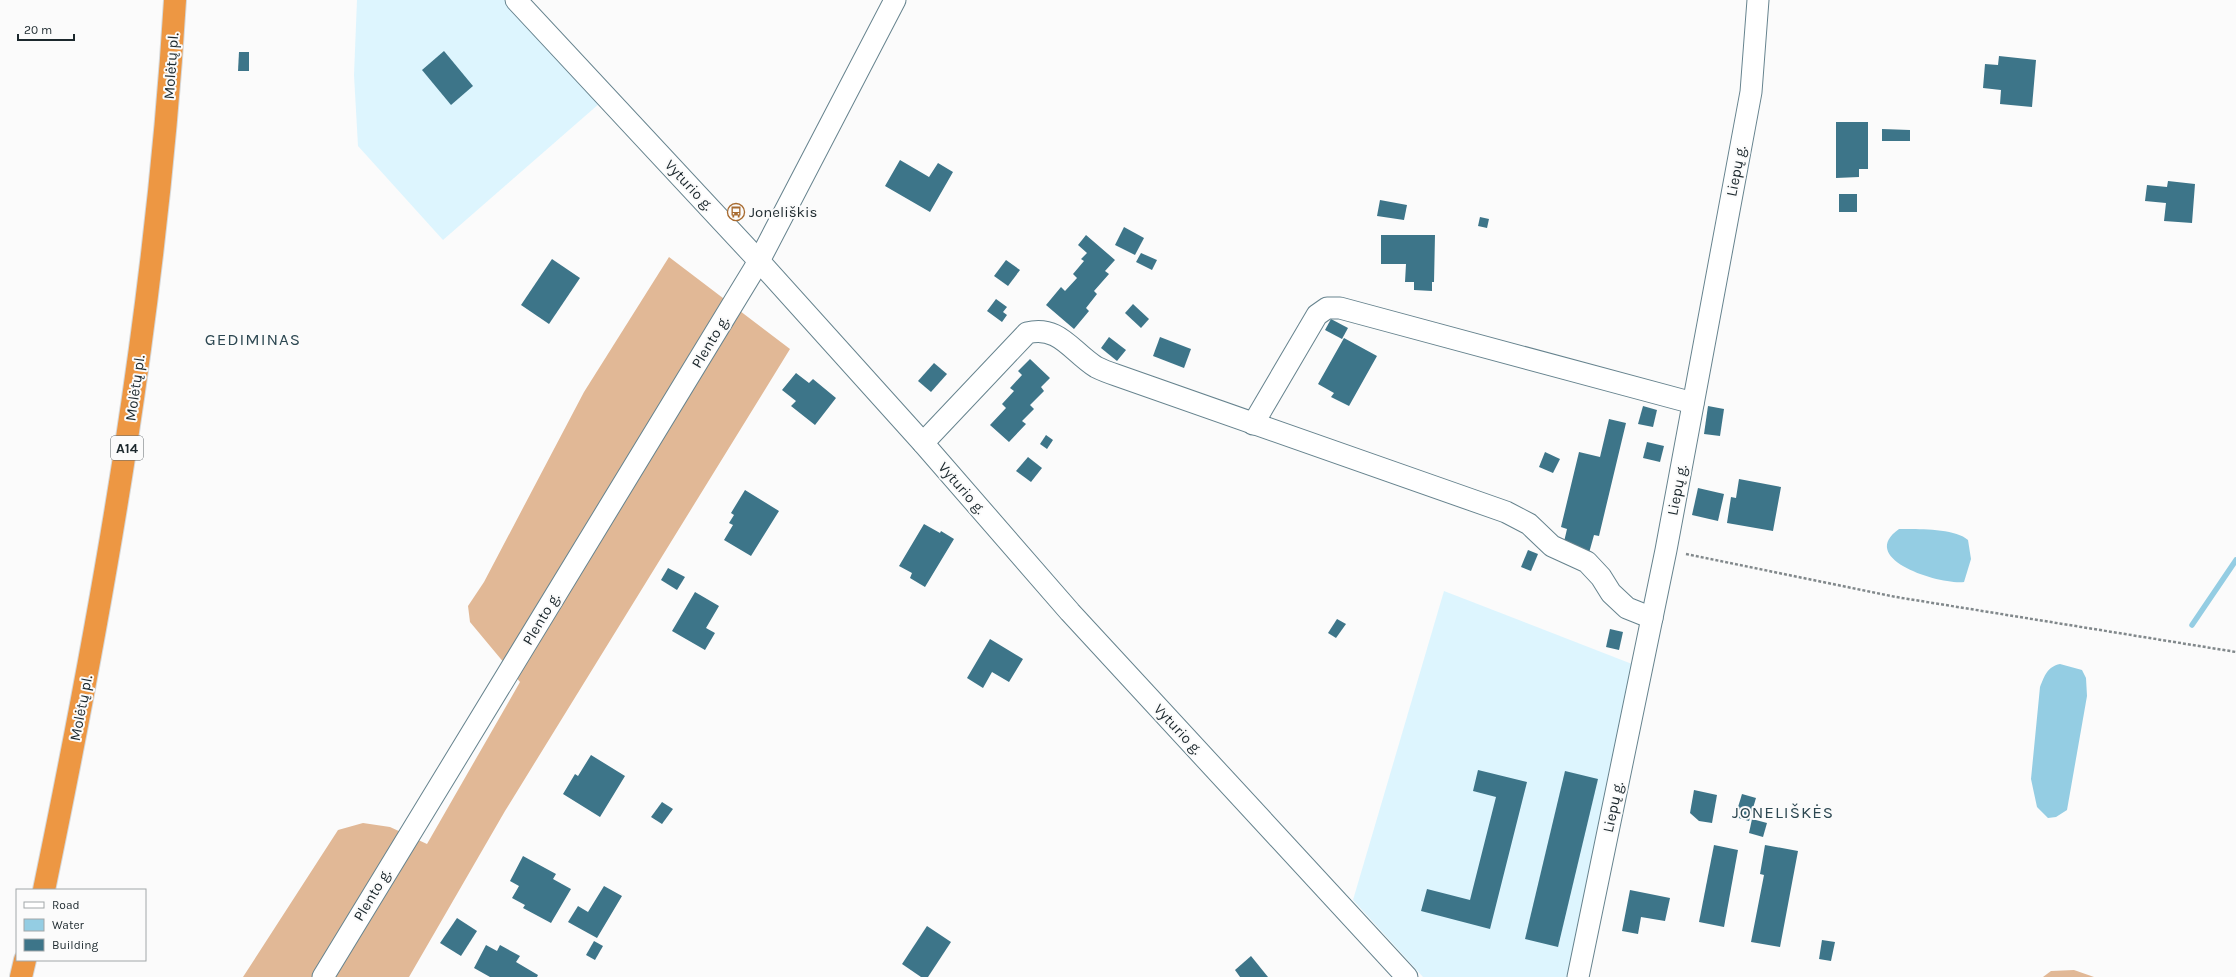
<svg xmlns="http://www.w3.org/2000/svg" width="2236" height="977" font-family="Karla,sans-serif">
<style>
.built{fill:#ddf5fe}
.forest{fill:#e1b896}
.water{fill:#94cde3}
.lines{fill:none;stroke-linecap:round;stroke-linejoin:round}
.stream{stroke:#94cde3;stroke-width:5.5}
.building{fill:#3d7589}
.minor-casing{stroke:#66838e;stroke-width:23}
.highway-casing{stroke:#d6d8d9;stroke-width:24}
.path{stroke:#81888b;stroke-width:2.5;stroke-dasharray:3 2;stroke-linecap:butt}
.minor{stroke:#fff;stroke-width:21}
.highway{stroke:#ed9743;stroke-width:22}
.labels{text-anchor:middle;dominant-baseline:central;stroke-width:4;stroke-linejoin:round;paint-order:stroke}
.shield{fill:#fbfbfb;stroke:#5f676b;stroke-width:1}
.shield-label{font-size:14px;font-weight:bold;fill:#1c282d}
.street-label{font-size:15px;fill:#1c282d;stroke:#fbfbfb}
.poi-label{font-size:15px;fill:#1c282d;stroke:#fbfbfb;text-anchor:start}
.quarter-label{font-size:17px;letter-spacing:1px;fill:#2c4751;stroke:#fbfbfb}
</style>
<rect width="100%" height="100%" fill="#fbfbfb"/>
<g class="built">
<polygon points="357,0 530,0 600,103 443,240 358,146 354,75"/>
<polygon points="1444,591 1632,664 1571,977 1423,977 1353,900"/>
</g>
<g class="forest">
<polygon points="669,257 790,349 505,811 409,977 243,977 338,830 363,823 390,827 427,844 520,682 470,622 468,606 484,582 584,392"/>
<polygon points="2074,970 2094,977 2043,977 2051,971"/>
</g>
<g class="water">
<path d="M1899,529c18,0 56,-1 69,11l3,19 -7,23c-24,3 -108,-23 -65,-53z"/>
<path d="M2060,664l22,6 4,8 1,18 -20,114 -11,7 -8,1 -11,-11 -6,-28 9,-92c5,-12 7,-20 20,-23z"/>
</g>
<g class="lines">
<polyline class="stream" points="2192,625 2236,560"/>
</g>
<g class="building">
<polygon points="444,51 473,86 451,105 422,70"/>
<polygon points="239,52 249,52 249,71 238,71"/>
<polygon points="1999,56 2036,60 2032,107 2000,104 2001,90 1983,88 1985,64 1998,65"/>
<polygon points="1836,122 1868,122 1868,169 1859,169 1859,177 1836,178"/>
<polygon points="1882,129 1910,130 1910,141 1882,141"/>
<polygon points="900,160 929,177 938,163 953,172 930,212 885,186"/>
<polygon points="2168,181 2195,184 2192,223 2164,221 2166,203 2145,201 2147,185 2167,187"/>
<rect x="1839" y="194" width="18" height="18"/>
<polygon points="1380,200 1407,205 1404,220 1377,216"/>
<polygon points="1480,217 1489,219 1487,228 1478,226"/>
<polygon points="1124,227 1144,238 1135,255 1115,245"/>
<polygon points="1086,235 1115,260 1105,271 1109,274 1094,291 1097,294 1086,308 1089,311 1074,329 1046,305 1061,287 1065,291 1077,278 1073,274 1084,261 1081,259 1087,253 1078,245"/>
<polygon points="1381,235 1435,235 1434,282 1432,282 1432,291 1414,290 1414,282 1405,282 1406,264 1381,264"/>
<polygon points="1141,253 1157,260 1152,270 1136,262"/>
<polygon points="552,259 580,278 549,324 521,305"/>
<polygon points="1006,260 1020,270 1008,286 994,276"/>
<polygon points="996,299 1007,307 1003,312 1007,315 1002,322 987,311"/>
<polygon points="1133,304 1149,319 1141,328 1125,313"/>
<polygon points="1331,319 1348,328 1342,339 1325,330"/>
<polygon points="1109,337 1126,350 1117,361 1101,348"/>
<polygon points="1160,337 1191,349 1184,368 1153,356"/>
<polygon points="1344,338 1377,356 1349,406 1331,397 1334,393 1318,384"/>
<polygon points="1030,359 1050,378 1041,387 1044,391 1030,405 1034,409 1022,421 1026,424 1009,442 990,425 1006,408 1002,404 1014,391 1010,388 1022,375 1018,371"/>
<polygon points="934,363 947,374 931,392 918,381"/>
<polygon points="796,373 809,383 813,379 836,398 815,425 791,406 796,401 782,390"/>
<polygon points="1643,406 1657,410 1653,427 1638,424"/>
<polygon points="1708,406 1724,409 1720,436 1704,434"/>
<polygon points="1609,419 1626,423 1599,536 1594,535 1589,553 1563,546 1567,529 1561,527 1579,452 1600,457"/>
<polygon points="1046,435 1053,440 1047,449 1040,444"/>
<polygon points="1647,442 1664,446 1660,462 1643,458"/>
<polygon points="1545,452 1560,459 1553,473 1539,467"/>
<polygon points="1028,457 1042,468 1031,482 1016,471"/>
<polygon points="1739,479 1781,487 1773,531 1727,523 1731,497 1736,498"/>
<polygon points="1698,488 1724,494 1718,521 1692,515"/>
<polygon points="745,490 779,511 751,556 724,540 733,525 729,523 734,515 731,513"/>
<polygon points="924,524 940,533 941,531 954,539 925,587 910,578 912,573 899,566"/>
<polygon points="1528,550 1538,554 1531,571 1521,567"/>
<polygon points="668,568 685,577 677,590 661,580"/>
<polygon points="695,592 719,606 706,628 715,633 705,650 672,631"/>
<polygon points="1337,619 1346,624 1336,638 1328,633"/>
<polygon points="1610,629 1623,632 1619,650 1606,647"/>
<polygon points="990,639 1023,659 1009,682 992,672 983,688 967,678"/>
<polygon points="591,755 625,776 600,817 563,794 575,774 578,776"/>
<polygon points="1478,770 1527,782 1490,929 1421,911 1427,889 1470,900 1496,797 1473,791"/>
<polygon points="1565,771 1598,779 1558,947 1525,939"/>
<polygon points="1694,790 1717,795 1712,823 1699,821 1690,813"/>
<polygon points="1742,794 1756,798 1749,821 1735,817"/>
<polygon points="662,802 673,809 662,824 651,817"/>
<polygon points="1752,819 1767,823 1763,837 1749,833"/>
<polygon points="1714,845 1738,850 1724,927 1699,922"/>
<polygon points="1765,845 1798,851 1780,947 1751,942 1764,875 1760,874"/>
<polygon points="523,856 556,874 553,879 571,889 551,923 523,908 525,905 512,898 519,886 510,881"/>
<polygon points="604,886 622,896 597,938 568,922 578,906 588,912"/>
<polygon points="1630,890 1670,898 1665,921 1641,917 1638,934 1622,931"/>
<polygon points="457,918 477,931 461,956 440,943"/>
<polygon points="927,926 951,942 928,977 921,977 902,964"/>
<polygon points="1822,940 1835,942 1831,961 1819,959"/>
<polygon points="594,941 603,946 595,960 586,955"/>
<polygon points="486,945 497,951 500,945 520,956 516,962 538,975 537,977 490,977 474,968"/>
<polygon points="1251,956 1268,977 1240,977 1235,970"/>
</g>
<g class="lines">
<g class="minor-casing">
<g id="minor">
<polyline points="516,0 759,261 923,443 1070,612 1407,977"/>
<polyline points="1253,424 1317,315 1327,308 1340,308 1693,403"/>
<path d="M923,443l104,-110c32,-8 44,18 69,34 6,3 14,6 20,8l390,137 23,12 23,22 35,16 14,15 10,16 16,15 25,10"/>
<polyline points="323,977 759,261 895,0"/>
<polyline points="1578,977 1666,550 1751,92 1758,0"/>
</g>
</g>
<g class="highway-casing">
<g id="highway">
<path d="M44,890c61,-294 113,-590 131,-890"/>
<polyline points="21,977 25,960"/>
</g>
</g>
<polyline class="path" points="1686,554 1896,597 2236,652"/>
<use href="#minor" class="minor"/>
<use href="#highway" class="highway"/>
</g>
<defs>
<g id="bus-ring" transform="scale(0.9)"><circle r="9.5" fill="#fbfbfb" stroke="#a86b30" stroke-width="1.5"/><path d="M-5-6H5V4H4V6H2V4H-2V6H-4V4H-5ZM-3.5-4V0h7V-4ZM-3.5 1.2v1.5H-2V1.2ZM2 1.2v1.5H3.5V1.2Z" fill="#a86b30"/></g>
</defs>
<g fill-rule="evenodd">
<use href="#bus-ring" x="736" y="212"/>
</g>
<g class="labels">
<rect class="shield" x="111" y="436" width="32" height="24" rx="3"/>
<g class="shield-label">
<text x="127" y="448">A14</text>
</g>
<g class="street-label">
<text transform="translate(171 66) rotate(-86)">Molėtų pl.</text>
<text transform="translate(1736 171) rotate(-79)">Liepų g.</text>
<text transform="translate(689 185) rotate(47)">Vyturio g.</text>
<text transform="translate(710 342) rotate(-59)">Plento g.</text>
<text transform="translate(135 388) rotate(-82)">Molėtų pl.</text>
<text transform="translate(962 488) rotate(49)">Vyturio g.</text>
<text transform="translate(1677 490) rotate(-79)">Liepų g.</text>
<text transform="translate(541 619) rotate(-59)">Plento g.</text>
<text transform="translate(81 708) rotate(-79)">Molėtų pl.</text>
<text transform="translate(1178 729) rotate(47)">Vyturio g.</text>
<text transform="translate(1613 807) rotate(-78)">Liepų g.</text>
<text transform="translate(372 895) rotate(-59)">Plento g.</text>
</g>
<g class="poi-label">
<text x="749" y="212">Joneliškis</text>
</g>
<g class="quarter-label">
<text x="253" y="339">GEDIMINAS</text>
<text x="1783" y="812">JONELIŠKĖS</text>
</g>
</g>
<rect x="16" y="889" width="130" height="72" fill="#fbfbfb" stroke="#a2a7a9"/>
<rect x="24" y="902" width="20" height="6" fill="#ffffff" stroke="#a2a7a9"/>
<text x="52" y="909" font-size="12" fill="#1c282d">Road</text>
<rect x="24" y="919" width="20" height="12" fill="#94cde3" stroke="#a2a7a9"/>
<text x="52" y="929" font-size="12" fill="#1c282d">Water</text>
<rect x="24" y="939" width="20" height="12" fill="#3d7589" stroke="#a2a7a9"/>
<text x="52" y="949" font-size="12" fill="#1c282d">Building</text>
<path d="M18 34v6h56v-6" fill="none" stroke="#1c282d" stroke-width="2"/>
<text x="24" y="34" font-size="12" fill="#1c282d" stroke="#fbfbfb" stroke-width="3" paint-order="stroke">20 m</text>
</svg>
